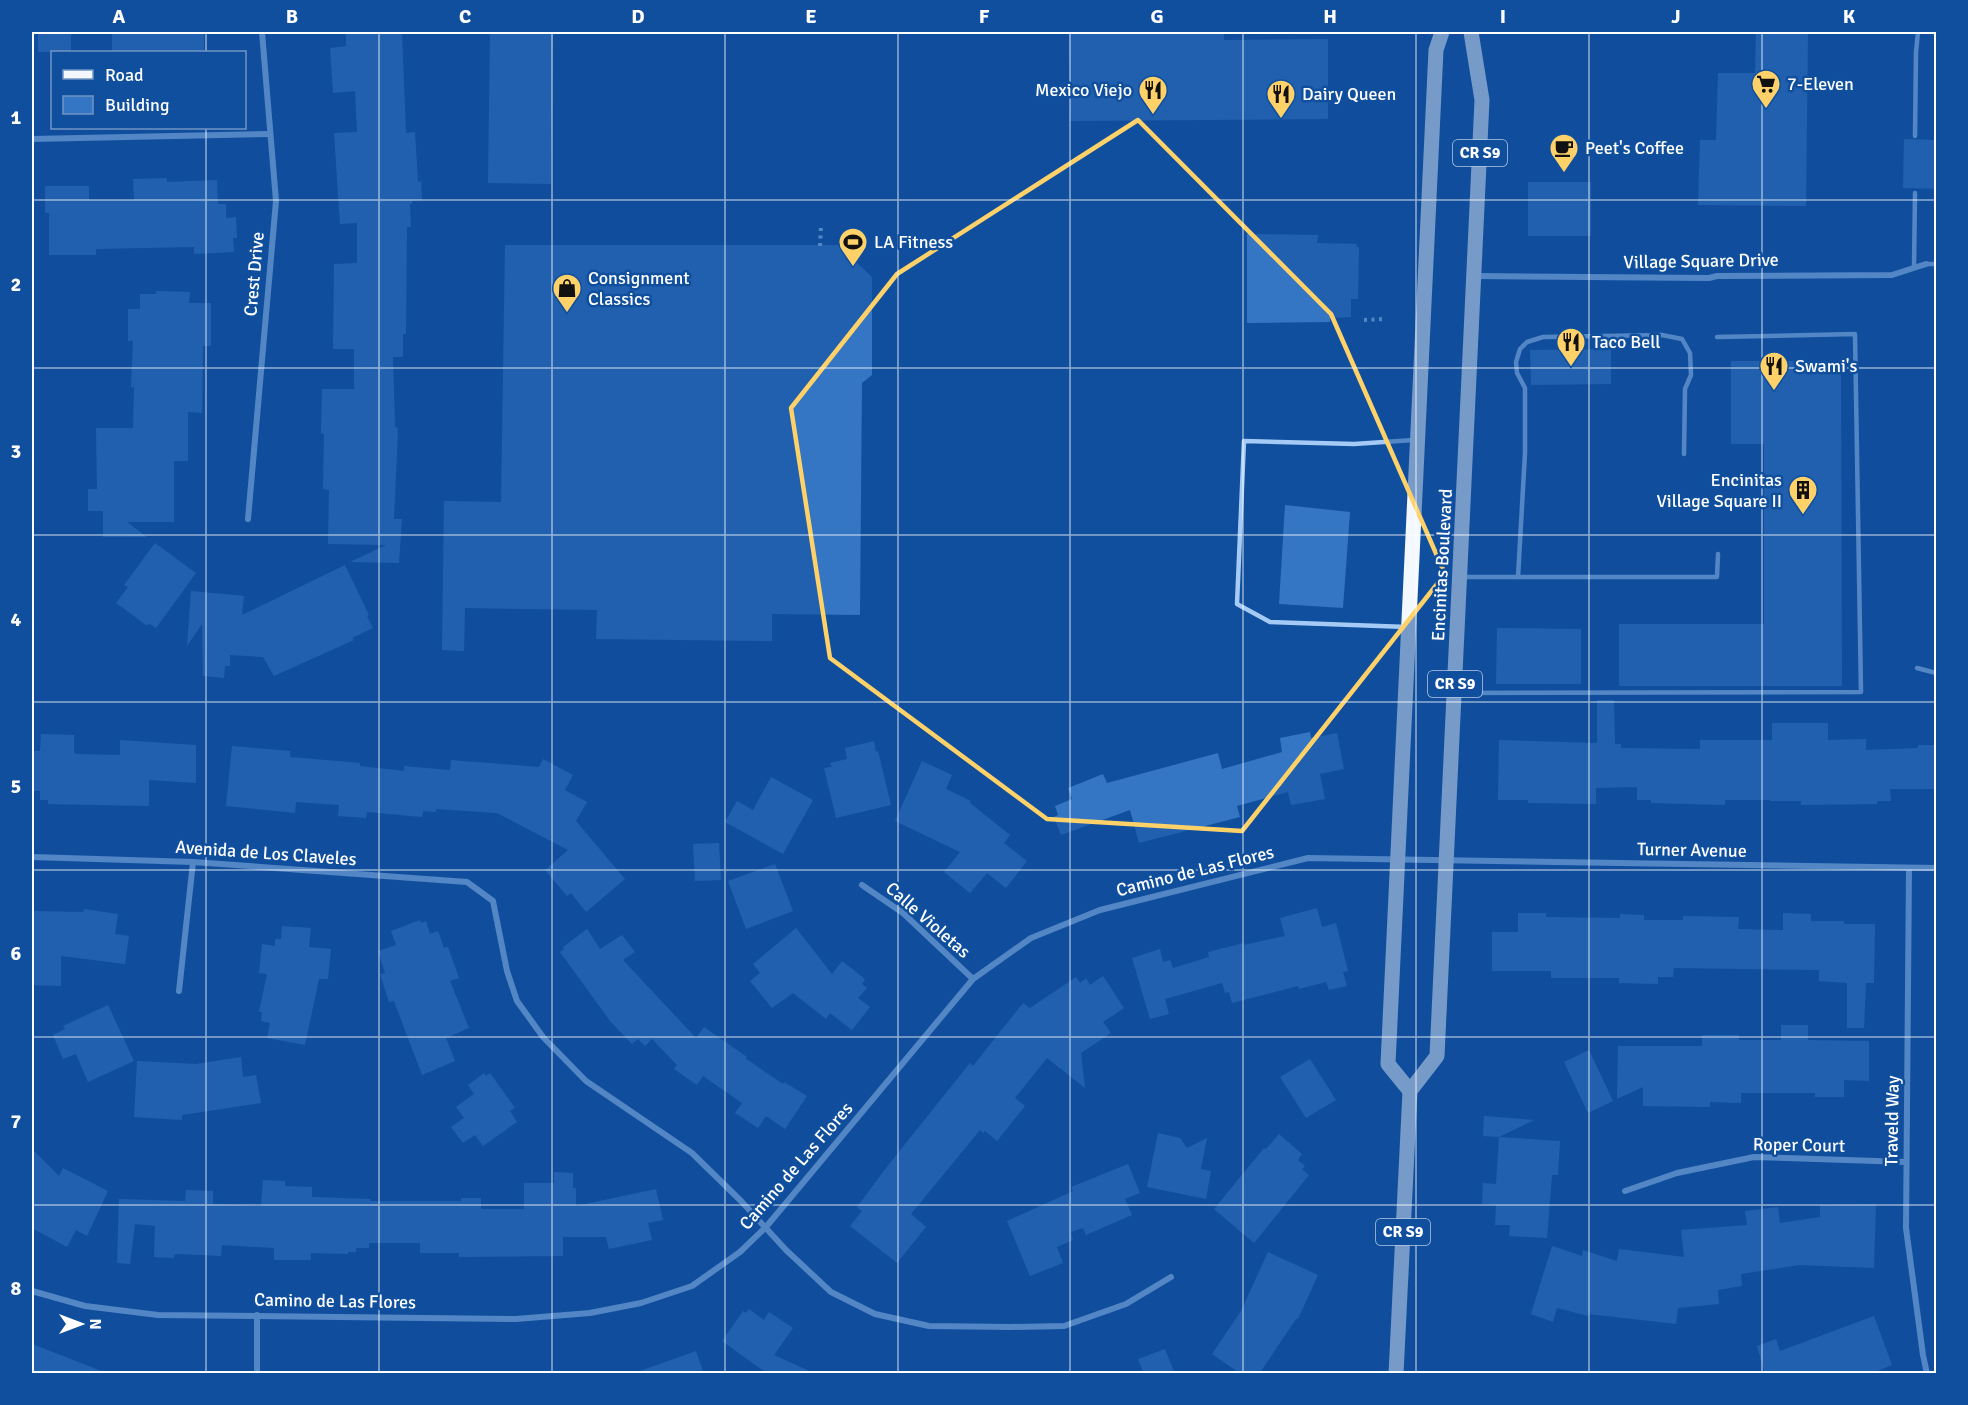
<svg xmlns="http://www.w3.org/2000/svg" width="1968" height="1405" font-family="Signika,sans-serif">
<style>
.building{fill:#3476c3}
.lines{fill:none;stroke-linecap:round;stroke-linejoin:round}
.path{stroke:#a4caf5;stroke-width:4;stroke-dasharray:3 4.5;stroke-linecap:butt}
.lane{stroke:#a4caf5;stroke-width:4.5}
.street{stroke:#a4caf5;stroke-width:6}
.primary{stroke:#f3f8ff;stroke-width:15}
.marked{fill:none;stroke:#ffd169;stroke-width:4.5;stroke-linejoin:round}
.grid{fill:none;stroke:#fff;stroke-width:1.5;stroke-opacity:0.55}
.labels{text-anchor:middle;dominant-baseline:central;stroke-width:5;stroke-linejoin:round;paint-order:stroke}
.shield{fill:#104f9d;stroke:#b7cae2;stroke-width:1.5}
.shield-label{font-size:16px;font-weight:bold;fill:#fff}
.poi-label{font-size:18px;fill:#fff;stroke:#104f9d;text-anchor:start}
.street-label{font-size:18px;fill:#fff;stroke:#104f9d}
.neatline{fill:none;stroke:#fff;stroke-width:2}
.grid-label{font-size:20px;text-anchor:middle;font-weight:bold;fill:#fff}
</style>
<rect width="100%" height="100%" fill="#104f9d"/>
<g class="building">
<rect x="38" y="32" width="33" height="20"/>
<rect x="112" y="32" width="92" height="20"/>
<polygon points="346,32 402,32 406,133 415,132 418,182 421,181 422,200 412,201 412,204 410,204 411,227 407,227 406,334 403,334 403,357 393,357 395,426 398,429 394,519 402,519 399,563 350,562 386,545 328,544 329,490 323,489 324,434 321,433 322,389 354,389 354,349 333,349 334,264 357,263 357,223 340,224 334,133 357,132 355,91 333,93 330,48 346,46"/>
<polygon points="490,32 553,32 551,184 488,183"/>
<polygon points="1069,32 1224,32 1224,40 1328,39 1328,119 1070,121"/>
<polygon points="1756,32 1808,32 1806,206 1698,205 1700,140 1716,140 1718,73 1755,73"/>
<polygon points="1904,139 1936,140 1936,189 1903,188"/>
<polygon points="167,178 167,182 217,180 218,204 226,204 226,218 236,217 237,238 233,238 234,252 194,254 194,247 96,249 96,255 49,255 49,213 45,213 45,186 89,186 89,200 134,200 133,179"/>
<rect x="1528" y="182" width="63" height="54"/>
<polygon points="1247,234 1318,235 1317,243 1357,244 1356,247 1359,247 1358,299 1351,299 1351,317 1330,318 1330,322 1247,323"/>
<polygon points="505,245 838,245 872,277 872,375 862,383 860,615 772,614 772,641 596,639 597,610 465,608 464,651 442,650 444,501 501,502"/>
<polygon points="156,291 190,292 189,303 211,303 211,346 203,346 202,413 188,412 188,461 174,461 174,522 127,522 147,537 103,537 103,511 88,511 88,489 97,489 96,428 133,428 134,387 131,387 133,341 128,341 128,309 140,309 140,294 156,294"/>
<polygon points="1611,349 1611,384 1531,385 1530,350"/>
<polygon points="1731,361 1841,361 1842,686 1619,686 1619,624 1764,624 1764,444 1731,444"/>
<polygon points="1285,505 1350,512 1343,608 1279,604"/>
<polygon points="155,543 196,573 156,628 150,624 146,625 116,603 128,587 124,585"/>
<polygon points="345,565 369,615 367,616 373,628 352,638 354,640 274,676 263,657 230,655 230,666 225,666 224,678 203,676 202,624 187,646 191,591 244,596 242,615"/>
<polygon points="1497,628 1581,629 1581,684 1496,684"/>
<polygon points="1597,700 1614,700 1615,744 1621,744 1621,748 1700,749 1700,740 1772,740 1772,723 1828,723 1828,740 1866,739 1866,750 1918,748 1918,745 1936,745 1936,789 1890,789 1891,801 1877,801 1877,804 1801,805 1801,801 1770,801 1770,800 1725,800 1725,805 1651,803 1651,800 1637,800 1637,787 1596,788 1596,804 1528,803 1528,800 1498,800 1499,740 1597,743"/>
<polygon points="1310,732 1311,738 1337,733 1344,769 1320,774 1325,799 1291,805 1288,792 1237,806 1240,817 1139,843 1130,810 1061,835 1054,817 1058,815 1055,806 1072,799 1068,788 1103,774 1107,783 1218,753 1222,769 1282,752 1280,738"/>
<polygon points="41,734 74,735 74,753 77,754 120,755 120,740 196,745 196,783 149,780 149,806 48,804 48,800 40,800 40,791 32,791 32,751 40,751"/>
<polygon points="874,741 876,752 878,751 891,805 836,818 824,768 832,767 830,763 847,759 845,748"/>
<polygon points="232,746 290,751 290,757 360,763 360,766 404,771 404,766 450,770 451,760 539,767 543,759 573,775 565,790 587,802 576,821 625,879 586,912 571,893 567,896 545,870 568,850 497,813 436,809 436,812 423,811 422,817 367,812 366,818 338,816 339,805 296,802 295,813 226,806"/>
<polygon points="922,761 952,775 946,789 971,801 970,803 1010,835 1004,843 1027,861 1006,888 987,873 970,893 944,872 960,852 895,821"/>
<polygon points="771,777 813,800 783,854 725,822 737,801 753,810"/>
<polygon points="719,843 721,880 695,881 693,844"/>
<polygon points="775,864 793,911 746,929 728,881"/>
<polygon points="1317,908 1322,927 1336,923 1348,971 1343,972 1347,986 1329,990 1326,982 1299,989 1298,986 1232,1003 1229,992 1225,993 1222,983 1165,999 1169,1014 1150,1019 1132,958 1160,949 1163,962 1170,960 1173,968 1209,957 1208,952 1244,943 1244,945 1285,936 1280,918"/>
<polygon points="84,909 118,914 115,934 129,936 125,964 61,956 61,986 32,985 32,911 83,912"/>
<polygon points="1518,913 1546,913 1546,917 1620,918 1620,914 1644,915 1644,920 1683,920 1683,916 1739,917 1738,929 1783,930 1783,913 1811,914 1811,921 1844,921 1844,924 1875,924 1874,983 1866,983 1864,1028 1847,1028 1847,983 1819,981 1819,970 1674,968 1673,977 1658,977 1658,984 1619,983 1619,978 1551,978 1551,971 1492,971 1492,932 1518,932"/>
<polygon points="420,920 421,923 426,921 430,934 438,931 444,948 448,947 459,978 450,981 469,1028 446,1038 455,1061 422,1075 394,1001 389,1002 380,974 385,973 378,951 396,945 391,931"/>
<polygon points="282,926 311,928 309,947 331,949 328,979 319,979 305,1045 267,1038 270,1023 261,1021 262,1012 259,1012 267,974 259,973 262,944 275,946 275,939 281,939"/>
<polygon points="796,928 832,974 842,961 865,979 862,984 867,988 858,998 870,1007 852,1030 830,1013 826,1019 793,993 772,1008 750,981 760,973 753,964"/>
<polygon points="587,929 600,949 622,935 635,952 623,960 696,1038 704,1027 747,1057 745,1058 783,1084 784,1082 807,1096 785,1129 766,1116 758,1128 735,1113 742,1103 703,1076 697,1085 674,1069 677,1065 652,1039 645,1046 638,1039 632,1044 610,1021 560,952 564,949 563,947"/>
<polygon points="1103,976 1124,1008 1103,1022 1111,1033 1081,1053 1085,1088 1047,1058 1015,1098 1025,1106 997,1141 985,1131 983,1133 980,1130 911,1214 926,1227 897,1263 850,1226 862,1211 857,1207 886,1168 970,1063 973,1066 1023,1003 1030,1008 1076,977 1080,983 1086,978 1090,985"/>
<polygon points="108,1005 134,1061 88,1082 76,1054 63,1059 53,1035 65,1029 63,1026"/>
<polygon points="1781,1025 1808,1025 1808,1040 1869,1041 1869,1081 1844,1080 1844,1097 1815,1097 1815,1093 1741,1093 1741,1103 1710,1102 1710,1107 1643,1106 1643,1087 1617,1099 1618,1046 1702,1046 1702,1035 1739,1035 1739,1040 1781,1040"/>
<polygon points="1589,1050 1613,1101 1588,1113 1564,1062"/>
<polygon points="241,1057 243,1077 256,1075 261,1103 182,1115 182,1120 134,1117 137,1061 196,1064"/>
<polygon points="1310,1059 1336,1100 1306,1118 1280,1077"/>
<polygon points="484,1073 486,1076 490,1073 515,1108 510,1111 517,1122 483,1146 475,1135 463,1143 451,1127 464,1118 456,1107 474,1094 468,1085"/>
<polygon points="1484,1116 1534,1120 1499,1137 1483,1136"/>
<polygon points="1158,1133 1180,1138 1187,1148 1207,1138 1201,1169 1211,1171 1206,1199 1147,1187"/>
<polygon points="1279,1134 1302,1154 1298,1160 1305,1166 1302,1169 1309,1175 1254,1243 1214,1209 1264,1148 1266,1149"/>
<polygon points="1499,1137 1560,1141 1558,1175 1552,1175 1547,1238 1509,1236 1510,1225 1495,1225 1496,1205 1482,1204 1483,1183 1496,1184"/>
<polygon points="32,1149 59,1176 63,1168 108,1191 87,1236 76,1230 67,1247 32,1228"/>
<polygon points="1128,1164 1140,1193 1125,1199 1132,1215 1086,1235 1083,1228 1071,1232 1073,1240 1057,1247 1063,1263 1030,1276 1007,1221 1073,1191 1071,1187"/>
<polygon points="554,1172 573,1173 573,1188 576,1188 576,1206 656,1189 663,1220 648,1223 652,1240 609,1249 606,1237 563,1237 563,1256 459,1257 459,1253 420,1253 420,1243 369,1243 369,1248 356,1248 356,1252 348,1252 348,1254 311,1253 311,1260 274,1260 274,1248 222,1245 221,1256 177,1254 174,1255 174,1258 154,1257 155,1226 135,1224 130,1264 117,1263 119,1199 185,1201 186,1190 213,1191 213,1204 261,1206 263,1180 285,1181 285,1186 312,1187 312,1197 370,1199 370,1201 461,1201 461,1198 481,1198 481,1209 524,1209 524,1183 554,1183"/>
<polygon points="1876,1204 1874,1268 1800,1265 1741,1274 1742,1286 1718,1290 1719,1304 1678,1308 1676,1324 1589,1314 1588,1316 1557,1308 1553,1322 1531,1314 1552,1246 1582,1256 1583,1250 1617,1261 1619,1249 1684,1257 1681,1230 1747,1225 1745,1211 1778,1207 1780,1223 1820,1217 1820,1205"/>
<polygon points="1268,1252 1318,1275 1298,1319 1296,1319 1259,1374 1241,1374 1212,1354 1241,1311"/>
<polygon points="749,1309 764,1320 769,1312 793,1328 774,1355 816,1374 768,1374 722,1341 743,1311 746,1313"/>
<polygon points="1874,1316 1892,1365 1870,1374 1765,1374 1757,1346 1776,1339 1780,1351"/>
<polygon points="32,1344 104,1372 104,1374 32,1374"/>
<polygon points="1165,1349 1175,1374 1144,1374 1138,1359"/>
<polygon points="696,1351 704,1374 641,1374 640,1371"/>
</g>
<g class="lines">
<g class="path">
<polyline points="820,246 821,225"/>
<polyline points="1364,320 1384,319"/>
</g>
<g class="lane">
<polyline points="1915,136 1916,52 1918,32"/>
<polyline points="1926,264 1936,264"/>
<polyline points="1914,268 1915,193"/>
<polyline points="1463,577 1717,577 1718,554"/>
<polyline points="1518,577 1525,453 1525,388 1517,373 1516,362 1520,349 1527,342 1543,337 1662,335 1682,339 1690,353 1691,375 1685,389 1684,454"/>
<polyline points="1407,627 1270,622 1237,604 1244,441 1354,444 1414,440"/>
<polyline points="1917,668 1936,673"/>
<polyline points="1456,693 1861,692 1855,334 1717,337"/>
</g>
<g class="street">
<polyline points="32,139 270,134"/>
<polyline points="1475,276 1709,278 1717,276 1892,275 1926,264"/>
<polyline points="248,519 276,201 262,32"/>
<polyline points="32,857 193,862 467,882 493,901 507,971 517,1001 543,1037 586,1081 692,1153 741,1201 786,1250 831,1292 875,1314 929,1326 1011,1327 1064,1326 1126,1304 1171,1277"/>
<polyline points="1909,868 1906,1228 1923,1355 1927,1374"/>
<polyline points="862,885 903,913 973,979"/>
<polyline points="179,991 193,862"/>
<polyline points="1625,1191 1677,1173 1754,1157 1906,1162"/>
<polyline points="32,1291 85,1306 158,1315 516,1319 590,1313 641,1303 692,1286 740,1252 766,1227 973,979 1031,938 1100,910 1308,858 1936,868"/>
<polyline points="257,1374 257,1315"/>
</g>
<g class="primary">
<polyline points="1410,1091 1388,1064 1436,50 1442,32"/>
<polyline points="1396,1374 1410,1091 1437,1056 1482,100 1471,32"/>
</g>
</g>
<path d="M0 0H1968V1405H0ZM1138,120l193,194 114,260 -203,257 -195,-12 -217,-161 -39,-250 106,-134z" fill="#104f9d" fill-opacity=".55" fill-rule="evenodd"/>
<path class="marked" d="M1138,120l193,194 114,260 -203,257 -195,-12 -217,-161 -39,-250 106,-134z"/>
<path class="grid" d="M206,32v20M379,32v1342M552,32v1342M725,32v1342M898,32v1342M1070,32v1342M1243,32v1342M1416,32v1342M1589,32v1342M1762,32v1342M206,128v1246M32,200h1904M32,368h1904M32,535h1904M32,702h1904M32,870h1904M32,1037h1904M32,1205h1904"/>
<defs>
<g id="supermarket-pin" transform="scale(1.5)"><path d="M0 17L-7.5 6A9.5 9.5 0 1 1 7.5 6Z" fill="#ffd169" stroke="#104f9d"/><path d="M-6-5.5h2.5l.6 2H6L4.5 2H-2.5L-4.4-4H-6ZM-1.5 3.2a1.3 1.3 0 1 0 .1 0ZM3 3.2a1.3 1.3 0 1 0 .1 0Z" fill="#111"/></g>
<g id="restaurant-pin" transform="scale(1.5)"><path d="M0 17L-7.5 6A9.5 9.5 0 1 1 7.5 6Z" fill="#ffd169" stroke="#104f9d"/><path d="M-5-6h1v4h1v-4h1v4h1v-4h1v5L-1.5 .5V6h-2V.5L-5-1ZM5-6V6H3V1.5H1.5Q1.5-4 5-6Z" fill="#111"/></g>
<g id="cafe-pin" transform="scale(1.5)"><path d="M0 17L-7.5 6A9.5 9.5 0 1 1 7.5 6Z" fill="#ffd169" stroke="#104f9d"/><path d="M-5.5-4.5H6V0H3Q3 3.5 0 3.5H-2.5Q-5.5 3.5-5.5 0ZM3-3.2v2h1.7v-2ZM-6 4.5H4V6H-6Z" fill="#111"/></g>
<g id="stadium-pin" transform="scale(1.5)"><path d="M0 17L-7.5 6A9.5 9.5 0 1 1 7.5 6Z" fill="#ffd169" stroke="#104f9d"/><path d="M0-5a6.5 5 0 1 0 0 10a6.5 5 0 1 0 0-10ZM-3.5-1.8h7v3.6h-7Z" fill="#111"/></g>
<g id="shop-pin" transform="scale(1.5)"><path d="M0 17L-7.5 6A9.5 9.5 0 1 1 7.5 6Z" fill="#ffd169" stroke="#104f9d"/><path d="M-5-2.5h2.3a2.7 3.5 0 0 1 5.4 0H5L5.5 6h-11ZM-1.5-2.5h3a1.5 2.3 0 0 0-3 0Z" fill="#111"/></g>
<g id="building-pin" transform="scale(1.5)"><path d="M0 17L-7.5 6A9.5 9.5 0 1 1 7.5 6Z" fill="#ffd169" stroke="#104f9d"/><path d="M-4-6H4V6H1V3H-1V6H-4ZM-2.5-4.3h1.7v1.8h-1.7ZM.8-4.3h1.7v1.8H.8ZM-2.5-1h1.7V.8h-1.7ZM.8-1h1.7V.8H.8Z" fill="#111"/></g>
</defs>
<g fill-rule="evenodd">
<use href="#supermarket-pin" x="1766" y="84"/>
<use href="#restaurant-pin" x="1153" y="90"/>
<use href="#restaurant-pin" x="1281" y="94"/>
<use href="#cafe-pin" x="1564" y="148"/>
<use href="#stadium-pin" x="853" y="242"/>
<use href="#shop-pin" x="567" y="288"/>
<use href="#restaurant-pin" x="1571" y="342"/>
<use href="#restaurant-pin" x="1774" y="366"/>
<use href="#building-pin" x="1803" y="490"/>
</g>
<g class="labels">
<g class="shield">
<rect x="1453" y="140" width="54" height="26" rx="4.5"/>
<rect x="1428" y="671" width="54" height="26" rx="4.5"/>
<rect x="1376" y="1219" width="54" height="26" rx="4.5"/>
</g>
<g class="shield-label">
<text x="1480" y="153">CR S9</text>
<text x="1455" y="684">CR S9</text>
<text x="1403" y="1232">CR S9</text>
</g>
<g class="poi-label">
<text x="1787" y="84">7-Eleven</text>
<text x="1132" y="90" text-anchor="end">Mexico Viejo</text>
<text x="1302" y="94">Dairy Queen</text>
<text x="1585" y="148">Peet's Coffee</text>
<text x="874" y="242">LA Fitness</text>
<text x="588" y="278">Consignment<tspan x="588" dy="21">Classics</tspan></text>
<text x="1592" y="342">Taco Bell</text>
<text x="1795" y="366">Swami's</text>
<text x="1782" y="480" text-anchor="end">Encinitas<tspan x="1782" dy="21">Village Square II</tspan></text>
</g>
<g class="street-label">
<text transform="translate(1701 261) rotate(-1)">Village Square Drive</text>
<text transform="translate(254 274) rotate(-85)">Crest Drive</text>
<text transform="translate(1442 565) rotate(-87)">Encinitas Boulevard</text>
<text transform="translate(1692 850) rotate(1)">Turner Avenue</text>
<text transform="translate(266 853) rotate(4)">Avenida de Los Claveles</text>
<text transform="translate(1195 871) rotate(-14)">Camino de Las Flores</text>
<text transform="translate(928 920) rotate(41)">Calle Violetas</text>
<text transform="translate(1892 1121) rotate(-89)">Traveld Way</text>
<text transform="translate(1799 1145) rotate(1)">Roper Court</text>
<text transform="translate(796 1166) rotate(-49)">Camino de Las Flores</text>
<text transform="translate(335 1301) rotate(1)">Camino de Las Flores</text>
</g>
</g>
<rect width="1968" height="1405" fill="none" stroke="#104f9d" stroke-width="66"/>
<rect x="51" y="51" width="195" height="78" fill="#104f9d" stroke="#7095c4" stroke-width="1.5"/>
<rect x="63" y="70" width="30" height="9" fill="#f3f8ff" stroke="#7095c4" stroke-width="1.5"/>
<text x="105" y="81" font-size="18" fill="#ffffff">Road</text>
<rect x="63" y="96" width="30" height="18" fill="#3476c3" stroke="#7095c4" stroke-width="1.5"/>
<text x="105" y="111" font-size="18" fill="#ffffff">Building</text>
<g transform="translate(81 1324) rotate(90)" stroke="#104f9d" stroke-width="4.5" paint-order="stroke">
<path d="M0-4.5L10 22L0 15L-10 22Z" fill="#ffffff"/>
<text y="-9" font-size="16" font-weight="bold" text-anchor="middle" fill="#ffffff">N</text>
</g>
<rect x="33" y="33" width="1902" height="1339" class="neatline"/>
<g class="grid-label">
<text x="119" y="23">A</text>
<text x="292" y="23">B</text>
<text x="465" y="23">C</text>
<text x="638" y="23">D</text>
<text x="811" y="23">E</text>
<text x="984" y="23">F</text>
<text x="1157" y="23">G</text>
<text x="1330" y="23">H</text>
<text x="1503" y="23">I</text>
<text x="1676" y="23">J</text>
<text x="1849" y="23">K</text>
<text x="16" y="124">1</text>
<text x="16" y="291">2</text>
<text x="16" y="458">3</text>
<text x="16" y="626">4</text>
<text x="16" y="793">5</text>
<text x="16" y="960">6</text>
<text x="16" y="1128">7</text>
<text x="16" y="1295">8</text>
</g>
</svg>
